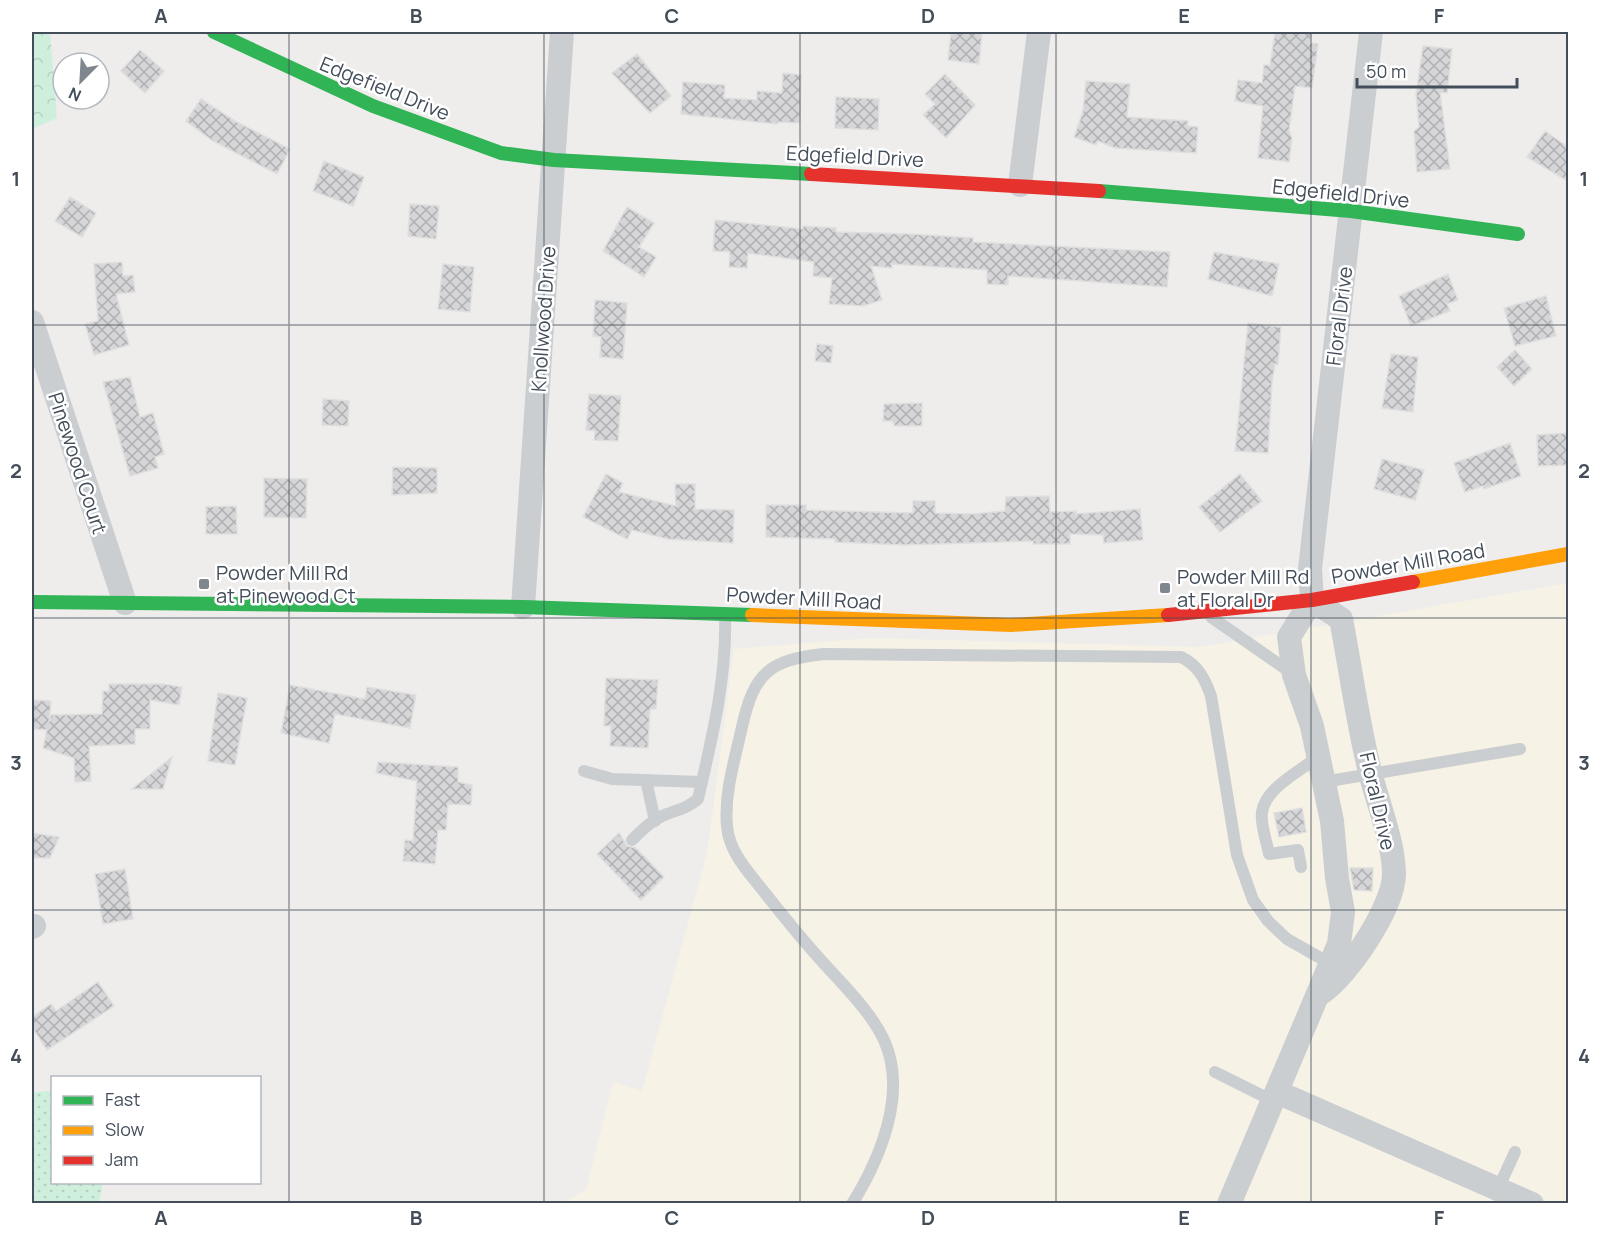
<svg xmlns="http://www.w3.org/2000/svg" width="1600" height="1235" font-family="Manrope,sans-serif">
<style>
.commercial{fill:#f6f2e6}
.forest{fill:url(#forest-crowns)}
.park{fill:url(#park-dots)}
.building{fill:url(#building-cross-hatch);stroke:#dfdfdf;stroke-width:1.5}
.lines{fill:none;stroke-linecap:round;stroke-linejoin:round}
.lane{stroke:#cbced1;stroke-width:12}
.street{stroke:#cbced1;stroke-width:24}
.fast{stroke:#30b455;stroke-width:14}
.slow{stroke:#ff9f0a;stroke-width:14}
.jam{stroke:#e5322d;stroke-width:14}
.grid{fill:none;stroke:#434e5a;stroke-width:1.5;stroke-opacity:0.55}
.poi-dot{fill:#7f868d;stroke:#fff;stroke-width:2}
.labels{text-anchor:middle;dominant-baseline:central;stroke-width:5;stroke-linejoin:round;paint-order:stroke}
.street-label{font-size:20px;fill:#434e5a;stroke:#fff}
.poi-label{font-size:20px;fill:#434e5a;stroke:#fff;text-anchor:start}
.neatline{fill:none;stroke:#434e5a;stroke-width:2}
.grid-label{font-size:20px;text-anchor:middle;font-weight:bold;fill:#434e5a}
</style>
<defs>
<pattern id="forest-crowns" width="20" height="18" patternUnits="userSpaceOnUse" patternTransform="scale(1.5)"><rect width="20" height="18" fill="#cfefdd"/><path d="M2 6a3 3 0 1 1 6 0M12 15a3 3 0 1 1 6 0" fill="none" stroke="#b3cfc0"/></pattern>
<pattern id="park-dots" width="8" height="8" patternUnits="userSpaceOnUse" patternTransform="scale(1.5)"><rect width="8" height="8" fill="#cfefdd"/><path d="M2 2h.1M6 6h.1" fill="none" stroke="#b3cfc0" stroke-width="1.8" stroke-linecap="round"/></pattern>
<pattern id="building-cross-hatch" width="8" height="8" patternUnits="userSpaceOnUse" patternTransform="scale(1.5)"><rect width="8" height="8" fill="#d6d6d8"/><path d="M0 0l8 8M0 8l8-8" fill="none" stroke="#afb0b2"/></pattern>
</defs>
<rect width="100%" height="100%" fill="#eeedec"/>
<polygon class="commercial" points="1568,583 1568,1203 560,1204 586,1190 613,1082 642,1091 707,854 734,649 870,638 1200,647"/>
<polygon class="forest" points="32,32 50,32 57,118 32,129"/>
<polygon class="park" points="52,1091 52,1182 103,1183 99,1203 32,1203 32,1092"/>
<g class="building">
<polygon points="951,32 982,32 979,64 948,60"/>
<polygon points="1275,32 1312,32 1310,43 1318,44 1312,88 1295,86 1289,131 1292,138 1289,162 1258,158 1263,106 1235,101 1238,80 1262,83 1264,65 1270,65"/>
<polygon points="1423,46 1452,49 1447,93 1440,92 1450,169 1417,172 1414,131 1419,127 1416,94"/>
<polygon points="140,50 164,71 145,93 121,71"/>
<polygon points="637,54 671,96 650,113 612,73"/>
<polygon points="783,73 801,75 800,123 778,122 777,124 681,114 683,82 725,85 724,98 757,100 757,91 782,93"/>
<polygon points="945,74 975,105 946,138 923,115 935,104 925,94"/>
<polygon points="1086,81 1130,84 1127,117 1188,121 1188,126 1198,127 1196,153 1115,148 1098,141 1096,145 1074,137 1083,111"/>
<polygon points="836,97 879,99 878,130 835,128"/>
<polygon points="201,99 235,121 290,149 277,174 213,141 186,121"/>
<polygon points="1545,131 1569,148 1569,182 1527,157"/>
<polygon points="324,161 364,177 353,206 313,191"/>
<polygon points="70,197 96,213 82,237 55,221"/>
<polygon points="410,204 439,206 436,239 408,236"/>
<polygon points="627,207 654,223 639,247 656,257 644,277 603,251"/>
<polygon points="715,220 803,229 803,226 836,228 836,232 912,234 973,238 973,242 1170,252 1167,287 1008,276 1008,285 987,284 987,270 892,264 892,268 871,266 882,300 863,306 829,304 832,278 813,276 814,262 748,253 747,268 729,267 730,252 713,251"/>
<polygon points="1214,252 1279,264 1272,296 1208,279"/>
<polygon points="122,262 123,276 133,275 135,292 116,294 129,345 94,355 85,324 98,321 94,264"/>
<polygon points="443,264 474,267 470,312 438,309"/>
<polygon points="1448,274 1458,300 1447,304 1450,311 1411,326 1399,296"/>
<polygon points="1546,296 1556,336 1515,346 1504,308"/>
<polygon points="595,300 627,303 623,359 600,357 601,337 593,336"/>
<polygon points="1248,323 1281,327 1278,365 1275,364 1272,383 1268,453 1235,451"/>
<polygon points="817,344 833,346 831,363 815,361"/>
<polygon points="1515,350 1532,369 1514,386 1497,367"/>
<polygon points="1391,354 1418,357 1413,412 1382,408"/>
<polygon points="130,377 140,417 153,413 164,454 155,457 158,468 130,476 103,382"/>
<polygon points="589,394 621,396 618,441 594,440 595,431 586,430"/>
<polygon points="323,399 349,401 348,426 322,425"/>
<polygon points="922,403 922,426 895,426 892,421 883,421 884,404"/>
<polygon points="1569,433 1569,465 1538,466 1537,435"/>
<polygon points="1510,443 1521,476 1484,489 1483,486 1465,492 1454,463"/>
<polygon points="1382,459 1424,470 1415,500 1374,489"/>
<polygon points="393,467 437,468 437,493 392,495"/>
<polygon points="606,474 623,483 619,492 676,506 675,484 695,484 695,509 734,510 733,543 668,539 632,530 627,539 583,517"/>
<polygon points="1240,474 1262,501 1220,532 1199,507"/>
<polygon points="264,478 307,479 306,518 264,517"/>
<polygon points="1049,496 1050,512 1076,511 1076,514 1140,509 1143,540 1104,543 1103,535 1070,534 1070,544 1033,544 1033,541 903,545 835,542 835,539 766,537 766,505 806,505 806,510 913,513 913,501 935,501 935,513 972,514 1005,511 1006,497"/>
<polygon points="236,506 237,534 206,534 206,507"/>
<polygon points="606,678 658,680 656,709 650,709 648,748 610,746 611,726 604,726"/>
<polygon points="109,684 163,684 182,687 179,705 150,700 150,729 135,729 135,744 89,746 91,781 75,782 74,758 43,748 47,730 32,729 32,700 51,701 49,722 51,715 102,714 103,691 109,691"/>
<polygon points="290,685 365,699 367,687 416,695 410,728 335,714 329,743 281,733"/>
<polygon points="218,693 247,698 235,765 208,761"/>
<polygon points="172,757 163,789 132,789"/>
<polygon points="378,762 458,767 458,782 472,785 471,805 448,804 446,830 438,830 435,864 403,861 405,840 413,841 417,781 376,773"/>
<polygon points="1302,808 1306,832 1279,837 1274,813"/>
<polygon points="32,833 59,837 50,858 32,858"/>
<polygon points="619,833 627,846 636,848 664,877 641,900 597,854"/>
<polygon points="1350,868 1373,868 1372,891 1354,890"/>
<polygon points="125,869 133,919 103,924 95,874"/>
<polygon points="98,982 114,1006 47,1050 32,1027 32,1017 51,1004 56,1011"/>
</g>
<g class="lines">
<g class="lane">
<polyline points="1211,617 1293,674"/>
<polyline points="584,771 612,779 702,782"/>
<polyline points="646,780 655,821"/>
<polyline points="1323,782 1520,749"/>
<path d="M632,840c10,-10 21,-21 35,-26 13,-5 20,-6 31,-15 14,-61 29,-121 27,-184"/>
<path d="M1301,867l-3,-17 -29,4c-2,-12 -9,-30 -7,-42 4,-25 38,-40 55,-55"/>
<polyline points="1215,1072 1273,1101"/>
<polyline points="1498,1189 1515,1152"/>
<path d="M852,1204c28,-45 56,-111 32,-164 -14,-30 -43,-57 -65,-82 -20,-22 -39,-46 -58,-70 -15,-19 -32,-37 -34,-62 -3,-33 8,-67 15,-99 12,-54 27,-67 82,-73l357,3c17,8 24,22 30,39l26,159 16,45 15,21 19,18 44,25"/>
</g>
<g class="street">
<polyline points="1020,185 1039,32"/>
<polyline points="32,322 125,603"/>
<path d="M1312,600l29,19c10,52 17,106 30,157 8,30 23,68 23,99 -1,33 -46,100 -73,118"/>
<polyline points="523,607 562,32"/>
<polyline points="32,927 34,926"/>
<polyline points="1277,1092 1532,1204"/>
<polyline points="1229,1204 1339,944 1343,912 1337,878 1332,821 1312,726 1294,675 1289,637 1312,600 1310,569 1371,32"/>
</g>
<g class="fast">
<polyline points="214,32 373,106 501,153 554,160 811,174"/>
<polyline points="1099,191 1351,211 1518,234"/>
<polyline points="32,602 523,607 752,615"/>
</g>
<g class="slow">
<polyline points="1413,582 1568,554"/>
<polyline points="752,615 1011,625 1168,615"/>
</g>
<g class="jam">
<polyline points="811,174 1099,191"/>
<polyline points="1168,615 1312,600 1413,582"/>
</g>
</g>
<path class="grid" d="M289,32v1172M544,32v1172M800,32v1172M1056,32v1172M1311,32v1172M32,325h1536M32,618h1536M32,910h1536"/>
<g class="poi-dot">
<rect x="198" y="578" width="12" height="12" rx="3"/>
<rect x="1159" y="582" width="12" height="12" rx="3"/>
</g>
<g class="labels">
<g class="street-label">
<text transform="translate(385 88) rotate(22)">Edgefield Drive</text>
<text transform="translate(855 156) rotate(3)">Edgefield Drive</text>
<text transform="translate(1341 193) rotate(6)">Edgefield Drive</text>
<text transform="translate(1339 316) rotate(-83)">Floral Drive</text>
<text transform="translate(543 319) rotate(-86)">Knollwood Drive</text>
<text transform="translate(78 463) rotate(72)">Pinewood Court</text>
<text transform="translate(1408 563) rotate(-10)">Powder Mill Road</text>
<text transform="translate(804 598) rotate(3)">Powder Mill Road</text>
<text transform="translate(1378 801) rotate(77)">Floral Drive</text>
</g>
<g class="poi-label">
<text x="216" y="572">Powder Mill Rd<tspan x="216" dy="23">at Pinewood Ct</tspan></text>
<text x="1177" y="576">Powder Mill Rd<tspan x="1177" dy="23">at Floral Dr</tspan></text>
</g>
</g>
<rect width="1600" height="1235" fill="none" stroke="#ffffff" stroke-width="66"/>
<rect x="51" y="1076" width="210" height="108" fill="#ffffff" stroke="#b4b8bd" stroke-width="1.5"/>
<rect x="63" y="1096" width="30" height="9" fill="#30b455" stroke="#b4b8bd" stroke-width="1.5"/>
<text x="105" y="1106" font-size="18" fill="#434e5a">Fast</text>
<rect x="63" y="1126" width="30" height="9" fill="#ff9f0a" stroke="#b4b8bd" stroke-width="1.5"/>
<text x="105" y="1136" font-size="18" fill="#434e5a">Slow</text>
<rect x="63" y="1156" width="30" height="9" fill="#e5322d" stroke="#b4b8bd" stroke-width="1.5"/>
<text x="105" y="1166" font-size="18" fill="#434e5a">Jam</text>
<g transform="translate(81 81) rotate(204)"><circle r="28" fill="#ffffff" stroke="#b4b8bd" stroke-width="1.5"/>
<path d="M0-4.5L10 22L0 15L-10 22Z" fill="#7f868d"/>
<text y="-9" font-size="16" font-weight="bold" text-anchor="middle" fill="#434e5a">N</text>
</g>
<path d="M1357 78v9h160v-9" fill="none" stroke="#434e5a" stroke-width="3"/>
<text x="1366" y="78" font-size="18" fill="#434e5a" stroke="#ffffff" stroke-width="4.5" paint-order="stroke">50 m</text>
<rect x="33" y="33" width="1534" height="1169" class="neatline"/>
<g class="grid-label">
<text x="161" y="23">A</text>
<text x="416" y="23">B</text>
<text x="672" y="23">C</text>
<text x="928" y="23">D</text>
<text x="1184" y="23">E</text>
<text x="1439" y="23">F</text>
<text x="16" y="186">1</text>
<text x="1584" y="186">1</text>
<text x="16" y="478">2</text>
<text x="1584" y="478">2</text>
<text x="16" y="770">3</text>
<text x="1584" y="770">3</text>
<text x="16" y="1063">4</text>
<text x="1584" y="1063">4</text>
<text x="161" y="1225">A</text>
<text x="416" y="1225">B</text>
<text x="672" y="1225">C</text>
<text x="928" y="1225">D</text>
<text x="1184" y="1225">E</text>
<text x="1439" y="1225">F</text>
</g>
</svg>
